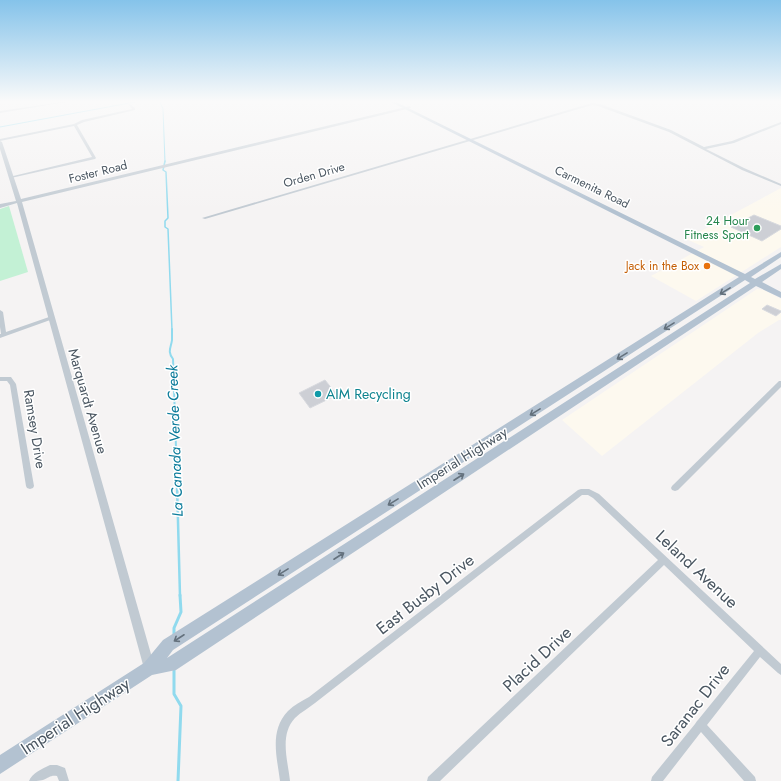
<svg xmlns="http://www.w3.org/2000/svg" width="781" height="781" font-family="Jost,sans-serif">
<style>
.commercial{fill:#fdf9ef}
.green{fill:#c3f1d5}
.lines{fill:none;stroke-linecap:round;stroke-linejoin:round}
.stream-far4{stroke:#90daee;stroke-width:1}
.stream-far3{stroke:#90daee;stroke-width:1.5}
.stream-far2{stroke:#90daee;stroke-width:2}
.stream-far1{stroke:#90daee;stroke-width:2.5}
.stream{stroke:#90daee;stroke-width:3}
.building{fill:#cdcfd5;stroke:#d7d9de}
.minor{fill:#c1cad2;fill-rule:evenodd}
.tertiary{fill:#c1cad2;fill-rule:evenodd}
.primary{fill:#b3c2d1;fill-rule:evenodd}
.oneway{stroke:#64717d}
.leisure-dot{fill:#2e9e5b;stroke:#fff;stroke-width:1.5}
.food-dot{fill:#e8710a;stroke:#fff;stroke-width:1.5}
.culture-dot{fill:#0f9aa8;stroke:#fff;stroke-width:1.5}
.labels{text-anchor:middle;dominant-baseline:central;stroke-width:3;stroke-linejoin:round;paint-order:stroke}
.far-street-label{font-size:12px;fill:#4a5661;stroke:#fff}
.far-leisure-label{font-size:12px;fill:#27864d;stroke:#fff;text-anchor:end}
.far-food-label{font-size:12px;fill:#c56008;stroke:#fff;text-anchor:end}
.culture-label{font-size:14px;fill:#0d838f;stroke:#fff;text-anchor:start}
.street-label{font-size:14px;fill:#4a5661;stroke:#fff}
.water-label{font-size:15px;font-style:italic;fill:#0c7c9b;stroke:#fff}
.near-street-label{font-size:17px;fill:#4a5661;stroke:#fff}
</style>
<rect width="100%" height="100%" fill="#f5f3f3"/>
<g class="commercial">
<polygon points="781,188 781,247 696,301 651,276 704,247 686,239"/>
<polygon points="757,289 764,290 781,299 781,320 779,320 758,333 602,456 562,420"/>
</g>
<polygon class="green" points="9,206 28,272 0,281 0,209"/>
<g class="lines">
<g class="stream-far4">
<polyline points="160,102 163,109 165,162"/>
<polyline points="0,127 135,102"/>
</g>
<polyline class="stream-far3" points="165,161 163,170 166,172 168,218 165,221 165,227 168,229 172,330"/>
<path class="stream-far2" d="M172,329c0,4 0,7 0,11 -1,8 -5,11 1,19l3,89"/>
<polyline class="stream-far1" points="176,447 180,596"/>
<g class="stream">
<polyline points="174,636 174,628 181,612 180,595"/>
<polyline points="174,668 174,694 181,706 178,781"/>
</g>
</g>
<g class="building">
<polygon points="754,215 781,226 781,229 762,241 731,227"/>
<polygon points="767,305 781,311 781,312 776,316 762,309"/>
<polygon points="325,380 337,395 310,408 299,393"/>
</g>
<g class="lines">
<g class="minor">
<polygon points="63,102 66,102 0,113 0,111"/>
<polygon points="592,103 600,104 671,130 704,147 732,141 781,122 781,124 734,143 706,149 744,168 781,184 781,186 742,170 669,132 598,106 592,105 205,219 202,218"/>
<polygon points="130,104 135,108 135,110 84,122 77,125 96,158 95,159 11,178 9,177 92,157 74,126 0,141 0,139 74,124 82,120 132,109 129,105"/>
<polygon points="0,310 3,312 6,332 49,317 53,317 54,318 53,319 0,338 0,334 1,334 0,327"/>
<polygon points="0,377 11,377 16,384 34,486 33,488 30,489 27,488 26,486 10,385 7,381 0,381"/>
<polygon points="779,381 781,381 781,387 678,490 675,491 672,490 671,488 672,486"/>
<path d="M581,489h8l10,5 182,170v11l-3,-2 -18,-16 -53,68 48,52 1,4h-12l-43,-49 -38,49h-12l1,-4 43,-53 2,-3 1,-1 56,-69 -90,-86 -224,216h-13l1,-4 230,-217 -65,-62 -5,-3h-6l-267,208c-6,5 -14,9 -20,15 -16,17 -7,43 -5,63h-10c-3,-24 -11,-50 8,-70 6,-6 14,-10 21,-14l269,-207z"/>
<path d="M50,765h7l8,3 4,13h-10l-2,-5c-7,-1 -8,2 -14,4 -3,1 -10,1 -14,1 3,-8 13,-12 21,-16z"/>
</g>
<polygon class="tertiary" points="410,106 411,108 22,202 155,668 153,672 149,674 145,672 17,203 0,208 0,204 16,201 0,149 0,141 2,142 21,199"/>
<path class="primary" d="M391,102h5l349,172 36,-22v5l-30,20 4,2 26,-15v5l-19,13 19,10v6l-25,-12 -580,384 -24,5 -152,99v-19l144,-92 19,-23 576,-363zM745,280l5,3 -583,375 6,-8z"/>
</g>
<defs><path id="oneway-shaft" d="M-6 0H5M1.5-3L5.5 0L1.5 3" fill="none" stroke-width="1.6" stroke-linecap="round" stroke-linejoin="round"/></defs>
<g class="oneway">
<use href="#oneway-shaft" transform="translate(725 291) rotate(148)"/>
<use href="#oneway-shaft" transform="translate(669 326) rotate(148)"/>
<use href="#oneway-shaft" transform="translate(622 356) rotate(148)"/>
<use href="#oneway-shaft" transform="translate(535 412) rotate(148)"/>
<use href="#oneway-shaft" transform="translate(459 477) rotate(-33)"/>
<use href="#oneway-shaft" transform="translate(393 502) rotate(148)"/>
<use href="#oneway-shaft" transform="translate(339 556) rotate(-33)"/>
<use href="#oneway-shaft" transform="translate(283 572) rotate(148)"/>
<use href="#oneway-shaft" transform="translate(179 638) rotate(147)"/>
</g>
<linearGradient id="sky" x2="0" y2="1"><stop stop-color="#85c3ea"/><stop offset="0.48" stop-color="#fafafa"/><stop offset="1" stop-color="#fafafa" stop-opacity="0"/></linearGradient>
<rect width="781" height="211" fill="url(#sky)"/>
<circle class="leisure-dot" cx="757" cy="228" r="4"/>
<circle class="food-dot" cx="707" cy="266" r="4"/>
<circle class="culture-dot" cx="318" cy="394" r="4"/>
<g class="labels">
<g class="far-street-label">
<text transform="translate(98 172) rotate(-14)">Foster Road</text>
<text transform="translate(314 175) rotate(-16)">Orden Drive</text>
<text transform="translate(592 187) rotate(26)">Carmenita Road</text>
</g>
<g class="far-leisure-label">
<text x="749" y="221">24 Hour<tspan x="749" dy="14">Fitness Sport</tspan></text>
</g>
<g class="far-food-label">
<text x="699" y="266">Jack in the Box</text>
</g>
<g class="culture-label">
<text x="326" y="394">AIM Recycling</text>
</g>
<g class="street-label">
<text transform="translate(88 401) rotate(74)">Marquardt Avenue</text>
<text transform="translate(35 429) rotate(81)">Ramsey Drive</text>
<text transform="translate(462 458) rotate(-32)">Imperial Highway</text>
</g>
<g class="water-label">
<text transform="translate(175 441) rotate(-92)">La Canada Verde Creek</text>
</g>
<g class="near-street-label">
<text transform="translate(697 569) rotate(43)">Leland Avenue</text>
<text transform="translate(425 594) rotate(-38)">East Busby Drive</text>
<text transform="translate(537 659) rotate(-43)">Placid Drive</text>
<text transform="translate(695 705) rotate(-52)">Saranac Drive</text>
<text transform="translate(75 716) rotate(-33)">Imperial Highway</text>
</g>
</g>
</svg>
